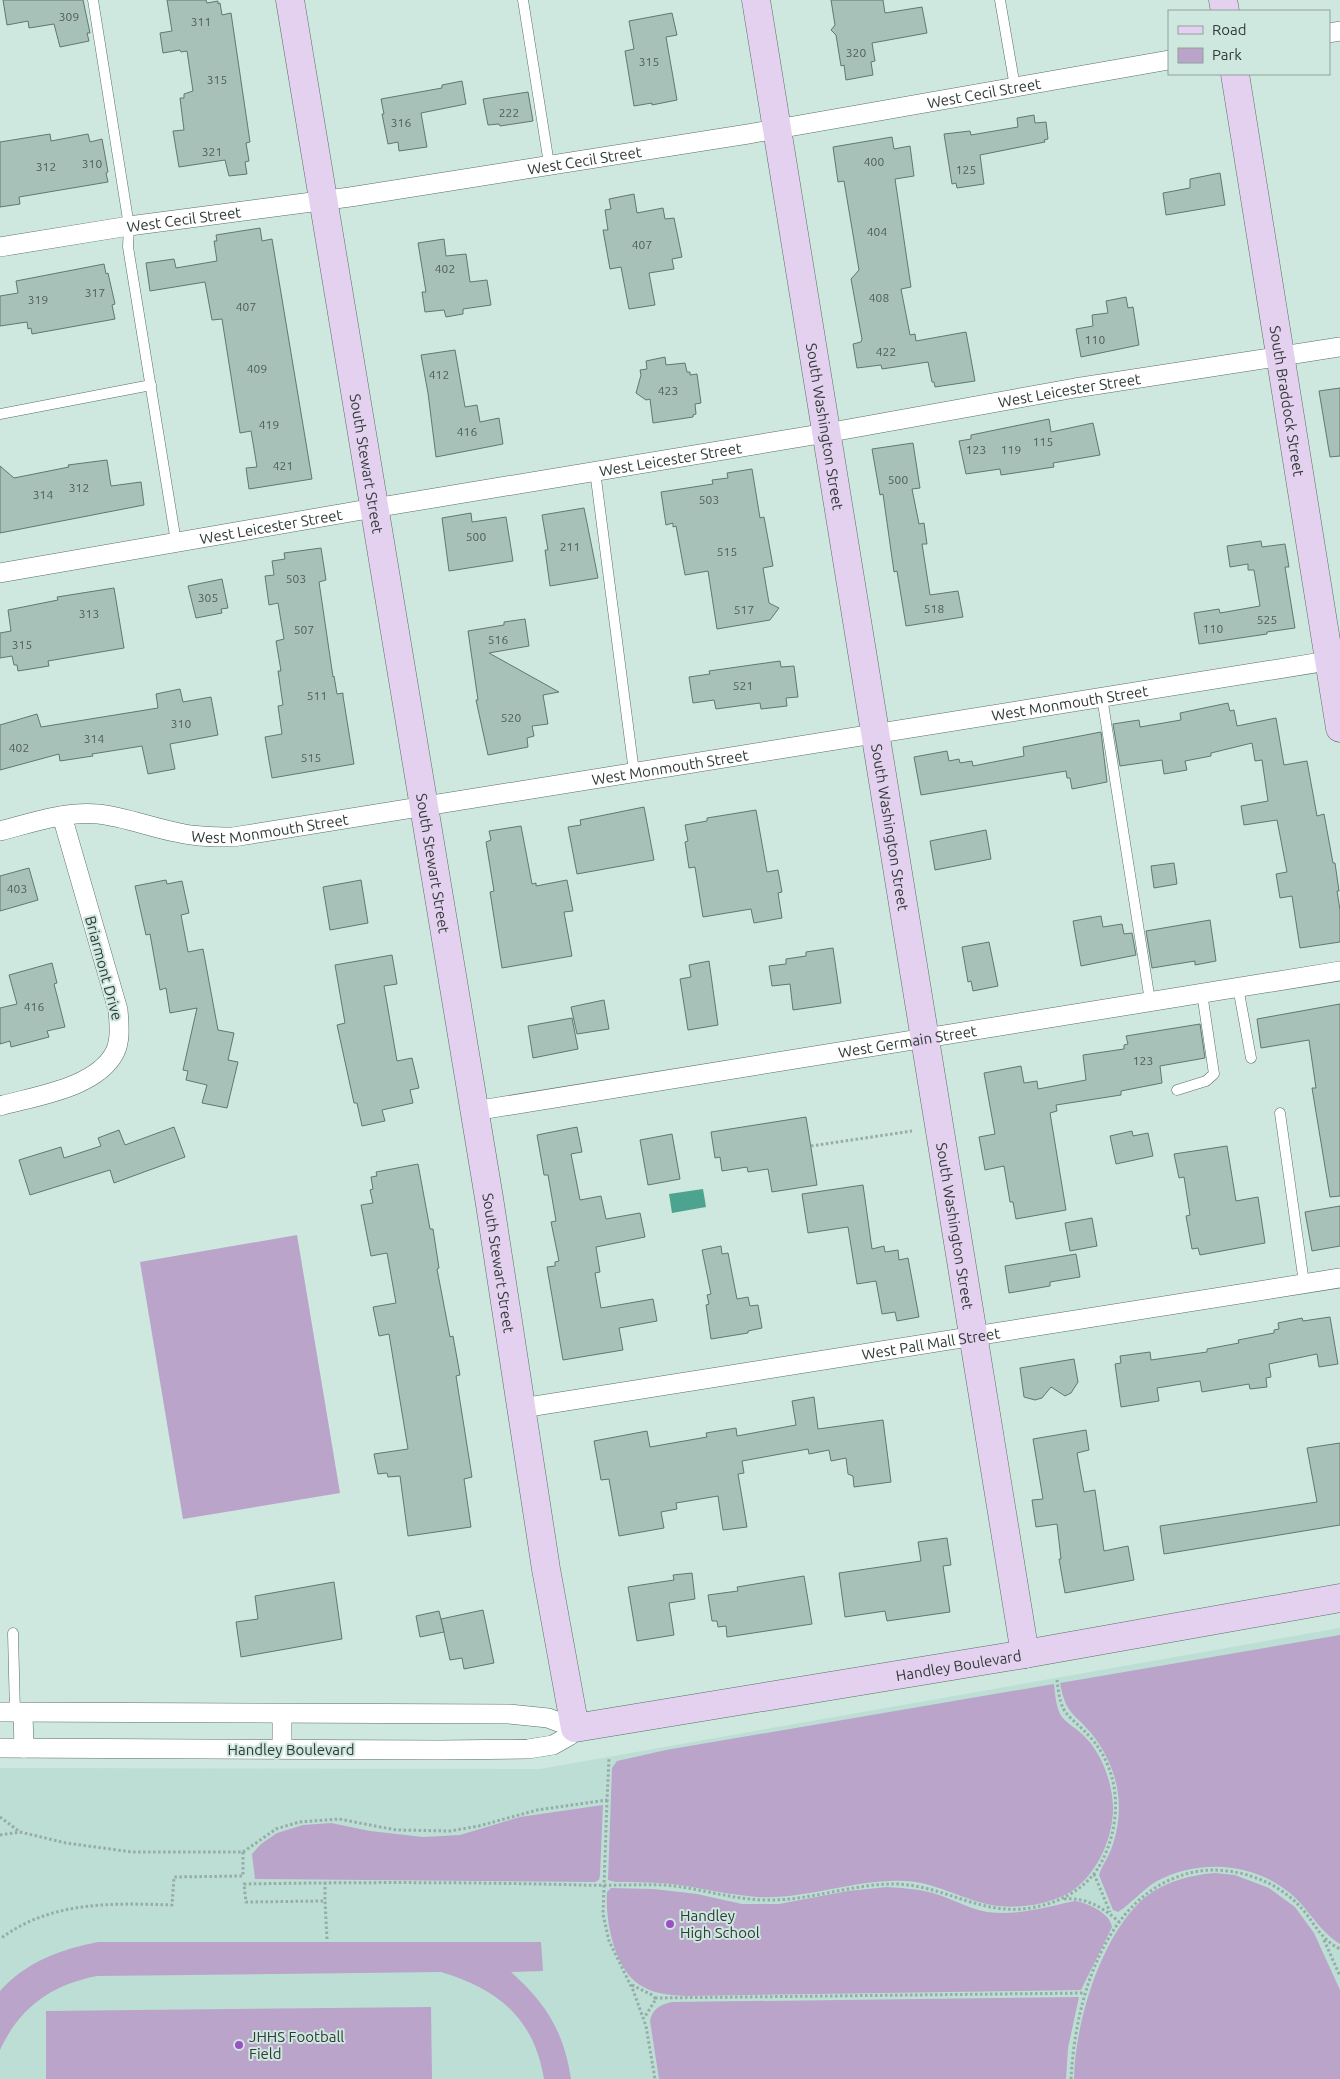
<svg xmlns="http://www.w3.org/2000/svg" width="1340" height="2079" font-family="Ubuntu,sans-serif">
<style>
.built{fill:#bcded4}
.green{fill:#baa4ca}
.water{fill:#4ca38f}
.building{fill:#a7c0b8;stroke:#617871}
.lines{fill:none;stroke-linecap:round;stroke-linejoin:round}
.lane-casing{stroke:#586e67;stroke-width:11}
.street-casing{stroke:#586e67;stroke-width:20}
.secondary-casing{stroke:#586e67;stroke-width:29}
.path{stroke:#98aca6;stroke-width:3;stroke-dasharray:2.5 2.5;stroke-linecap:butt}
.lane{stroke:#fff;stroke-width:10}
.street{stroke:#fff;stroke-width:19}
.secondary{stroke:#e4d1ef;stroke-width:28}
.poi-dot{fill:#9a51c4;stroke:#cee7df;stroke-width:2}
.labels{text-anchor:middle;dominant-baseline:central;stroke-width:4;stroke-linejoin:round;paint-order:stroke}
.number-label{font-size:12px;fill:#4e5c57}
.street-label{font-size:15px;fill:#303a37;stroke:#cee7df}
.poi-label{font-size:15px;fill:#303a37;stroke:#cee7df;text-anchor:start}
</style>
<rect width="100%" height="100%" fill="#cee7df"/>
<polygon class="built" points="1340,1628 1340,2079 0,2079 0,1768 540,1769"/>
<g class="green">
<polygon points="297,1235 340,1493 183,1519 140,1262"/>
<path d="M1340,1635v309c-23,-15 -30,-34 -50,-51 -38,-31 -91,-34 -133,-12 -14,8 -25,22 -39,31l-5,-2 -14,-35c3,-10 11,-20 14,-31 13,-40 4,-79 -22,-111 -19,-22 -25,-19 -31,-50z"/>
<path d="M1054,1684c1,10 2,21 6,30 5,9 18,15 25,23 17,17 27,45 28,69 1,32 -18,74 -48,89 -23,11 -50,14 -74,10 -30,-6 -56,-23 -87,-24 -50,-2 -97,19 -147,16 -26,-2 -52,-8 -78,-12 -21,-3 -43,-3 -64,-3l-7,-2 4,-112 5,-7 49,-11z"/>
<polygon points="603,1805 600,1875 599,1880 595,1882 255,1879 252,1854 261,1844 277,1833 303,1825 331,1823 370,1831 423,1837 460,1835 520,1817"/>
<path d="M1215,1873l20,2 34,13 26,19 19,26 26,57v89h-266c1,-54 24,-133 62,-173 20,-22 51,-31 79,-33z"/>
<path d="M887,1887c15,1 31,2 46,6 18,5 36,16 54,19 31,4 58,-5 88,-11 13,2 35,12 37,26l-31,63 -396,6c-16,-1 -31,-2 -45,-11 -26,-17 -35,-65 -33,-93l4,-4 43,1 43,5 45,10h37l69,-13z"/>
<path d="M98,1942h443l2,29 -32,1c35,31 53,60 60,107h-27c-10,-61 -46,-90 -103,-107l-344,4c-46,9 -77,31 -97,74v-59c26,-29 61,-42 98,-49z"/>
<path d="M1079,1997l-11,51 -2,31h-407l-9,-58c2,-12 11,-17 22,-19z"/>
<polygon points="431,2007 432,2079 46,2079 46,2011"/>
</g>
<polygon class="water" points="703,1189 706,1207 672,1213 669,1194"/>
<g class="building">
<polygon points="3,0 83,0 90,33 87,33 89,41 60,47 54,24 29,28 28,21 7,25"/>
<polygon points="167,0 206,0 207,3 218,1 218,4 220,3 222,15 231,13 250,142 246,143 249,161 245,162 247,174 229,176 225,160 179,167 173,131 184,130 180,98 184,98 184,94 193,91 187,51 181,52 180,50 163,53 160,33 172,31"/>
<polygon points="831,0 883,0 885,13 922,7 927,33 872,43 875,61 871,62 873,75 846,80 844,65 841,66 836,35 831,30 835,25"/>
<polygon points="672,13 677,35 666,37 677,100 652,105 652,103 634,106 625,51 634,49 629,21"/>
<polygon points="462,81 466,104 421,113 427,147 399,151 398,142 388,144 382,114 384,114 381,99 442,88 442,85"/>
<polygon points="528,92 533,121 500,126 499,124 488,125 483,99"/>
<polygon points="1034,115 1035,123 1046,122 1048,139 1044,140 1045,142 980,155 984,184 957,188 956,183 952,184 944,134 970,131 971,135 1018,127 1017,118"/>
<polygon points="50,134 51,141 88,134 90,142 102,139 108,172 106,173 108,182 19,197 20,204 0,207 0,142"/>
<polygon points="892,137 894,149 910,146 914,176 895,179 911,287 901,289 910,335 915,334 916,341 966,332 975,381 935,387 934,382 932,382 928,362 882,369 881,365 857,368 853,344 861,342 862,339 851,279 859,270 844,181 838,182 833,147"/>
<polygon points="1220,173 1225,205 1166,215 1163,193 1190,188 1190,179"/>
<polygon points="634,194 637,213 663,208 665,219 674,218 682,257 672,259 674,269 649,273 655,305 629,309 621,267 610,269 603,230 608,230 605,210 611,209 609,199"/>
<polygon points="260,228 262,241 272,239 312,479 249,489 246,468 257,467 251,431 240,433 222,319 212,320 205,282 150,291 146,263 174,259 176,268 217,261 214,241 217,241 216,235"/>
<polygon points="444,239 446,256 466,254 470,282 487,280 491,305 463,309 463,314 446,317 444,310 425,312 422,292 426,292 418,243"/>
<polygon points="104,264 106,274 108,273 115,304 112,305 115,319 32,334 31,328 28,329 27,322 0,326 0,296 18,293 16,281"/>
<polygon points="1126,297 1128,308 1133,307 1139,345 1081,357 1076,329 1093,326 1092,315 1108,313 1106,301"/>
<polygon points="455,350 465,407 477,405 480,422 499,418 503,444 436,457 428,393 421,355"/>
<polygon points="665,357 666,365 685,363 687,372 690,372 690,375 697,374 701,403 695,404 696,414 693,415 693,417 653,423 650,399 646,400 636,393 641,375 640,370 647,369 646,361"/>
<polygon points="1340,388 1340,456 1330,457 1319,391"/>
<polygon points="1049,419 1051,432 1093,423 1100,455 1053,463 1054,467 1001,475 1000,469 966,474 959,441 971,439 971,435"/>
<polygon points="913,443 920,488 912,489 919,524 924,523 927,544 922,544 930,595 958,591 963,617 906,626 897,571 894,572 883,494 880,495 872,449"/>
<polygon points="107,460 111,486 141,482 144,505 0,533 0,466 14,478 69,467 68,465"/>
<polygon points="752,469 760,518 764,517 773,566 763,568 769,603 779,608 770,620 717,629 708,571 685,575 676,526 673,527 673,523 666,525 661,492 713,484 712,480 728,478 727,473"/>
<polygon points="584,508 598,578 550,586 545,550 548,550 542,515"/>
<polygon points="471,513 472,522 506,517 513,561 449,571 442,518"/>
<polygon points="1261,541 1262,547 1285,544 1289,567 1285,567 1295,628 1267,632 1267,634 1199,644 1194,613 1219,609 1220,613 1260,606 1254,570 1248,570 1248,564 1230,567 1227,546"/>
<polygon points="321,548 326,580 319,582 333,677 334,676 337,694 343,693 343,696 354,764 272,778 265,737 282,734 278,706 283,705 278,671 281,671 276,641 284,639 278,603 269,605 265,576 274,575 272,561 285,559 284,553"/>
<polygon points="222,579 228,608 221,609 222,613 196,618 188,586"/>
<polygon points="114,588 124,648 48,661 49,666 18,671 17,665 14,665 12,656 0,658 0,633 11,631 8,610 58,600 57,597"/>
<polygon points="525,619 529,646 489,653 559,692 543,695 548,724 532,726 534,736 527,738 528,747 488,755 476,700 478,700 468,631 504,625 504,622"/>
<polygon points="780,661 781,667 794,666 798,697 786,698 787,706 761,709 760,703 716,709 714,700 693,703 689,677 710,674 709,671"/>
<polygon points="180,689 183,702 211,697 218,735 170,744 175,769 148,774 142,746 92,754 93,756 60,761 59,754 0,770 0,725 37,714 41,727 158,708 156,694"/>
<polygon points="1228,703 1230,711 1234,710 1237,726 1276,718 1284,765 1307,761 1317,816 1324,814 1333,863 1335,863 1339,891 1337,891 1340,910 1340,942 1300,948 1292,896 1280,898 1276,874 1287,872 1277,820 1244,825 1241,806 1268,801 1262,760 1255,761 1252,743 1211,753 1211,756 1185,761 1187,770 1164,774 1162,760 1120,766 1113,724 1139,720 1140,727 1181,720 1180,713"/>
<polygon points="1101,732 1107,782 1072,789 1070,778 1067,778 1066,771 921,795 914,757 947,751 949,761 959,759 960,763 972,761 973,766 1024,756 1023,747"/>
<polygon points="644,807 654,860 577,874 568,827 581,825 580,820"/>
<polygon points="756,810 767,872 778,870 782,892 778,893 782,918 754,923 751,909 703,917 695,867 689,868 685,842 688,841 685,825 707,821 707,818"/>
<polygon points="521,826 532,884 536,883 536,886 567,880 573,911 564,912 572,956 502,968 490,892 494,891 486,842 491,840 489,831"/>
<polygon points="986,830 991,859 935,870 930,841"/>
<polygon points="1174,863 1177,884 1154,888 1151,866"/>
<polygon points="29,868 38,900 0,911 0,876"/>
<polygon points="166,880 167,884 182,881 189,913 181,915 188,952 203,949 218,1030 234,1033 228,1060 238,1062 227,1108 202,1103 207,1085 186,1080 188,1071 183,1070 197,1008 170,1013 166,988 160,990 150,934 146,935 135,886"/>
<polygon points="361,880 368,923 330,930 323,887"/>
<polygon points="1101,916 1103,927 1122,924 1124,934 1132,933 1136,955 1081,966 1073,921"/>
<polygon points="1210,920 1216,961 1195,965 1195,961 1152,968 1146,931"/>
<polygon points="989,942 998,986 973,991 971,981 968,982 962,947"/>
<polygon points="833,948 841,1003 793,1010 790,984 772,986 769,966 786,964 786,959 806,956 806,952"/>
<polygon points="392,955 397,984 384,986 397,1061 412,1058 419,1088 410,1090 413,1103 382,1110 385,1121 362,1126 357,1103 354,1103 337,1025 345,1023 335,965"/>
<polygon points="709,961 718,1025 688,1030 680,979 691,977 689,965"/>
<polygon points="52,963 57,983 54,984 65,1027 47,1031 49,1037 11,1047 10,1041 0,1044 0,1008 17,1004 9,975"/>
<polygon points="604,1000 609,1029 577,1034 571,1007"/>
<polygon points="1340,1004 1340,1196 1330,1197 1312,1088 1316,1088 1309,1040 1261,1048 1257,1019"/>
<polygon points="572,1018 578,1049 533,1058 528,1026"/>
<polygon points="1200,1024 1205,1058 1160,1066 1162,1083 1121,1091 1121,1095 1056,1105 1057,1111 1050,1113 1066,1210 1016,1219 1013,1202 1010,1202 1004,1166 985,1170 979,1137 995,1134 984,1073 1021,1066 1024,1083 1037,1081 1038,1089 1086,1080 1083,1055 1124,1049 1124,1045 1128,1044 1126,1036"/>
<polygon points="806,1117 817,1185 772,1192 768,1169 748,1172 747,1167 722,1171 720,1157 715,1158 711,1132"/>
<polygon points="174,1127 185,1157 114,1183 110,1170 30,1195 19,1160 61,1147 64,1158 101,1146 98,1138 119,1130 125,1145"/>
<polygon points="577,1127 582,1152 571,1154 580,1200 601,1196 606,1219 640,1213 645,1237 596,1247 600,1272 595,1273 601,1308 653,1299 657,1321 619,1328 623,1350 563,1360 547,1267 555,1266 555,1262 559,1261 551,1222 556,1221 548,1175 544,1175 537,1135"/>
<polygon points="1132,1131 1133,1136 1148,1133 1153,1156 1116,1164 1110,1136"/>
<polygon points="672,1134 680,1179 648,1185 640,1140"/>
<polygon points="1227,1146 1236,1201 1258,1197 1265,1243 1200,1255 1198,1248 1192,1249 1186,1216 1190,1215 1184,1177 1179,1178 1174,1154"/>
<polygon points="418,1164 430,1229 433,1229 439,1268 437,1269 450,1337 453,1336 460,1375 456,1376 472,1477 464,1479 471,1527 408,1536 400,1476 388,1477 387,1473 378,1474 374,1454 408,1449 389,1334 379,1336 373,1307 396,1303 387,1253 371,1256 361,1205 373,1203 370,1190 373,1189 371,1177 377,1176 376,1172"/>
<polygon points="863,1185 872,1249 884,1246 885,1252 898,1250 899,1260 908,1258 919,1317 897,1321 895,1312 882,1314 876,1281 857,1284 848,1227 808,1233 802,1194"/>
<polygon points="1340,1206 1340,1246 1312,1251 1305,1212"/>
<polygon points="1092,1218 1097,1246 1070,1251 1065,1223"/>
<polygon points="721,1246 722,1254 728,1253 737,1299 748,1297 750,1306 758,1305 762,1328 748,1331 748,1333 711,1339 706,1305 709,1304 707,1295 711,1294 702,1250"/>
<polygon points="1076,1254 1080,1277 1050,1282 1050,1286 1009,1293 1005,1266"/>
<polygon points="1330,1317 1338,1364 1319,1367 1317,1354 1269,1364 1271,1377 1266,1378 1267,1387 1250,1389 1249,1384 1202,1392 1200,1381 1157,1388 1159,1401 1121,1407 1115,1364 1121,1363 1120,1356 1150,1352 1151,1360 1207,1352 1207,1349 1239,1343 1238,1340 1274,1333 1274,1330 1279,1329 1278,1323 1302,1318 1303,1321"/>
<polygon points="1074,1359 1078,1382 1071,1393 1065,1396 1051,1387 1042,1398 1035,1400 1024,1397 1020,1368"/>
<polygon points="814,1397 818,1429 883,1420 891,1482 854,1487 853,1476 848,1474 846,1458 831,1461 829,1450 809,1454 808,1449 742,1461 744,1473 738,1474 747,1527 723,1530 718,1496 676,1503 677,1509 661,1512 664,1528 619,1536 609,1479 601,1480 594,1441 647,1431 650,1447 707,1437 706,1433 736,1428 737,1436 796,1425 792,1401"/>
<polygon points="1086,1430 1089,1450 1077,1453 1084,1492 1095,1490 1104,1551 1128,1546 1134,1580 1065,1593 1059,1559 1061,1559 1057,1524 1036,1527 1032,1500 1043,1499 1033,1439"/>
<polygon points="1340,1443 1340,1525 1164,1554 1160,1526 1317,1502 1307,1448"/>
<polygon points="947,1538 951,1565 943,1566 950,1612 887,1621 885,1611 845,1617 839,1573 921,1561 918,1542"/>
<polygon points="692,1573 695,1599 669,1603 674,1635 637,1641 628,1587 674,1580 673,1575"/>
<polygon points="804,1576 812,1624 727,1637 726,1626 718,1627 717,1621 712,1621 708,1595 738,1591 737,1587"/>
<polygon points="334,1582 342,1639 241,1657 236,1622 258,1619 255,1596"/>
<polygon points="483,1610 494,1663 464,1669 462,1658 450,1660 441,1619"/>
<polygon points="439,1611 444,1632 420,1637 416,1616"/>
</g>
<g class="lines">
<g class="lane-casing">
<g id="lane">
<polyline points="93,0 129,226 128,247 176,542"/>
<polyline points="523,0 549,164"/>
<polyline points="1000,0 1015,87"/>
<polyline points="0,414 151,385"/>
<polyline points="595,471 634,772"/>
<polyline points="1102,697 1150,1001"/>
<polyline points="1238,987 1251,1058"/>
<polyline points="1177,1090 1206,1081 1214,1074 1202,993"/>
<polyline points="1280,1113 1304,1283"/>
<polyline points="13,1633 15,1713"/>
</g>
</g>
<g class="street-casing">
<g id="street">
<polyline points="1329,33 1340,31"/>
<path id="s1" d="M0,247l129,-21 221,-29 398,-63 421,-74"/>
<path id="s2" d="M0,573l374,-65 452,-75 249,-45 265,-41"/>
<path id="s3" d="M0,831c31,-8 65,-20 98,-17 28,3 54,14 82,19 17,4 35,4 53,4l1107,-178"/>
<path d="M0,1106c35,-10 97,-18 115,-54 6,-12 4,-29 3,-42l-56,-194"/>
<path id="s4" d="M474,1111l866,-140"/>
<path id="s5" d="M522,1408l818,-130"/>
<polyline points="0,1712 509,1714 548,1718 575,1728 569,1736 553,1745 528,1749 439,1750 0,1748"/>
<polyline points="23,1713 24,1748"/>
<polyline points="282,1748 282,1714"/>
</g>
</g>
<g class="secondary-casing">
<g id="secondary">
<path id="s6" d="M290,0l199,1198 57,371 29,159 450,-74 315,-56"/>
<path id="s7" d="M756,0l269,1654"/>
<polyline points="1223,0 1225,11"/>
<path id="s8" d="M1235,74l105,654"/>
</g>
</g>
<g class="path">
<polyline points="811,1146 912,1131"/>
<polyline points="607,1800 603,1914 609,1941 633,1990 646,2026 655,2079"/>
<path d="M0,1817l20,15 46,11 66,9h111v24l-69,1 -2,28c-60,-2 -122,-4 -172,34"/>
<polyline points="0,1835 20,1832"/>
<polyline points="243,1852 276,1829 299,1822 339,1819 396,1830 450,1831 479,1826 537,1810 607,1800 609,1759"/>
<polyline points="1094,1874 1110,1912"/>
<polyline points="325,1882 325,1901"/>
<path d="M1064,1899c22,-2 40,9 55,23"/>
<path d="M327,1939l-2,-38 -79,1 -2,-18c112,-2 225,-2 337,1 28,1 55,-1 82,0 36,2 71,16 108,15 41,0 81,-16 123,-16 45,0 83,29 128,25 32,-3 65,-18 80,-48 20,-39 19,-89 -11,-123 -23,-26 -30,-19 -34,-58"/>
<polyline points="1324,1940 1340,1976"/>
<polyline points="632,1985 652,1995 656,1999 644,2018"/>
<polyline points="655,1998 1085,1993"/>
<path d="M1071,2079c4,-79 34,-188 123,-207 24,-5 52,0 74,11 13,6 27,17 36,28 12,15 18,29 36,38"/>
</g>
<use href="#lane" class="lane"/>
<use href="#street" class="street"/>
<use href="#secondary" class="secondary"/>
</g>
<g class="poi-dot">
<circle cx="670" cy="1924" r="5"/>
<circle cx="239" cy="2045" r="5"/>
</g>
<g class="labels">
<g class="number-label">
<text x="69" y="16">309</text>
<text x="201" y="21">311</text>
<text x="856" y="52">320</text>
<text x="649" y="61">315</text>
<text x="217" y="79">315</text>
<text x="509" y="112">222</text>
<text x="401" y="122">316</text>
<text x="212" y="151">321</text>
<text x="874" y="161">400</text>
<text x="92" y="163">310</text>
<text x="46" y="166">312</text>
<text x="966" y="169">125</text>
<text x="877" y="231">404</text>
<text x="642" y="244">407</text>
<text x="445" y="268">402</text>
<text x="95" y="292">317</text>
<text x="879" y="297">408</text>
<text x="38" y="299">319</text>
<text x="246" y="306">407</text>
<text x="1095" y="339">110</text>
<text x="886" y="351">422</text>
<text x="257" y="368">409</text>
<text x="439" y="374">412</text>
<text x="668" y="390">423</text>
<text x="269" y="424">419</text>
<text x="467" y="431">416</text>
<text x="1043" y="441">115</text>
<text x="976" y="449">123</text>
<text x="1011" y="449">119</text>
<text x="283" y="465">421</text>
<text x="898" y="479">500</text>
<text x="79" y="487">312</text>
<text x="43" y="494">314</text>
<text x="709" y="499">503</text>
<text x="476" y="536">500</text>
<text x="570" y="546">211</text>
<text x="727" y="551">515</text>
<text x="296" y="578">503</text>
<text x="208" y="597">305</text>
<text x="934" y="608">518</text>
<text x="744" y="609">517</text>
<text x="89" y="613">313</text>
<text x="1267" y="619">525</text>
<text x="1213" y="628">110</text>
<text x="304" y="629">507</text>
<text x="498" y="639">516</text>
<text x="22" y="644">315</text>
<text x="743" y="685">521</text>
<text x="317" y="695">511</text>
<text x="511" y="717">520</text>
<text x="181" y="723">310</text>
<text x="94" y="738">314</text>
<text x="19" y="747">402</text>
<text x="311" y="757">515</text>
<text x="17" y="888">403</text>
<text x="34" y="1006">416</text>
<text x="1143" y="1060">123</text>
</g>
<g class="street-label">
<text stroke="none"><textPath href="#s1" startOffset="996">West Cecil Street</textPath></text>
<text stroke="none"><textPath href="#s1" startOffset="591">West Cecil Street</textPath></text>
<text stroke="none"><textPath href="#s1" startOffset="186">West Cecil Street</textPath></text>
<text stroke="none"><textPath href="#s2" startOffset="1085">West Leicester Street</textPath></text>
<text stroke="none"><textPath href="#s8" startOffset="331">South Braddock Street</textPath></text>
<text stroke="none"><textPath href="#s7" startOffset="432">South Washington Street</textPath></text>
<text stroke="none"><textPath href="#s2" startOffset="680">West Leicester Street</textPath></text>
<text stroke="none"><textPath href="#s6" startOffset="470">South Stewart Street</textPath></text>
<text stroke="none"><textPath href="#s2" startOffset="275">West Leicester Street</textPath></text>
<text stroke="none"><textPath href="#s3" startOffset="1085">West Monmouth Street</textPath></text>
<text stroke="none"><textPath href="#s3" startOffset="680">West Monmouth Street</textPath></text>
<text stroke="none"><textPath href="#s3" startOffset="275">West Monmouth Street</textPath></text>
<text stroke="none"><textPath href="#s7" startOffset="838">South Washington Street</textPath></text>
<text stroke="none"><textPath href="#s6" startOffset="875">South Stewart Street</textPath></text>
<text transform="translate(104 968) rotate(75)">Briarmont Drive</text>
<text stroke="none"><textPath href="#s4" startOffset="439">West Germain Street</textPath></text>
<text stroke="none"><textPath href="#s7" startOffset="1242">South Washington Street</textPath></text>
<text stroke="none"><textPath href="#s6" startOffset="1280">South Stewart Street</textPath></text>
<text stroke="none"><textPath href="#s5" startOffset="414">West Pall Mall Street</textPath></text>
<text stroke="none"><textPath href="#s6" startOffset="2140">Handley Boulevard</textPath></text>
<text x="291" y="1749">Handley Boulevard</text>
</g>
<g class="poi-label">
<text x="680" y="1915">Handley<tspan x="680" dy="17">High School</tspan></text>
<text x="249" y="2036">JHHS Football<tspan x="249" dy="17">Field</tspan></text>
</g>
</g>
<rect x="1168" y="10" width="162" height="65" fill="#cee7df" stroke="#8fa29c"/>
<rect x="1178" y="26" width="25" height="8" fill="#e4d1ef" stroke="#8fa29c"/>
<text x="1212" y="35" font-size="15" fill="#303a37">Road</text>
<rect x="1178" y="48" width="25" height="15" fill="#baa4ca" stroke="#8fa29c"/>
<text x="1212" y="60" font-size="15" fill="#303a37">Park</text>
</svg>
